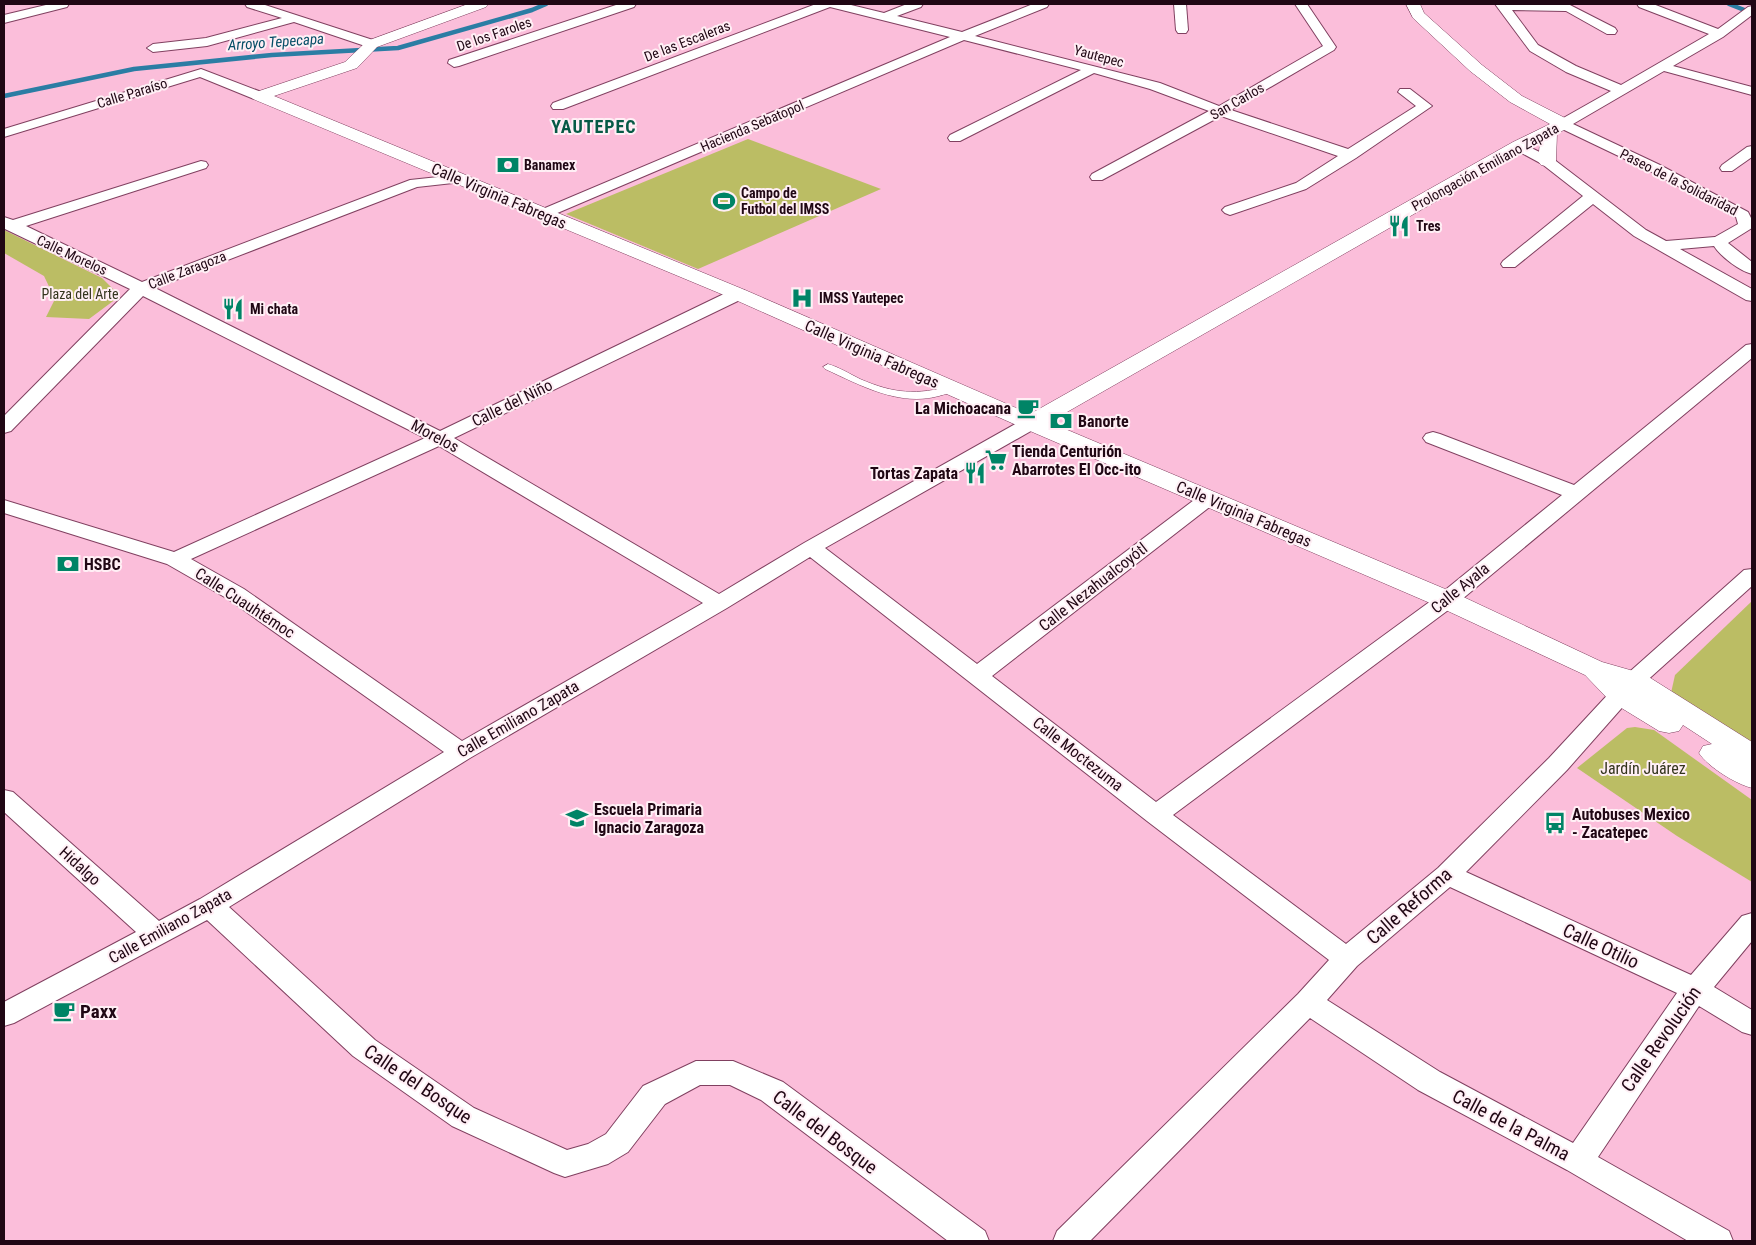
<svg xmlns="http://www.w3.org/2000/svg" width="1756" height="1245" font-family="'Roboto Condensed',sans-serif">
<style>
.green{fill:#bbbd64}
.lines{fill:none;stroke-linecap:round;stroke-linejoin:round}
.stream{stroke:#2b7da4;stroke-width:4.5}
.service-casing{stroke:#804060;stroke-width:1}
.minor-casing{stroke:#804060;stroke-width:2}
.tertiary-casing{stroke:#804060;stroke-width:1}
.secondary-casing{stroke:#804060;stroke-width:1}
.service{fill:#fff;fill-rule:evenodd}
.minor{fill:#fff;fill-rule:evenodd}
.tertiary{fill:#fff;fill-rule:evenodd}
.secondary{fill:#fff;fill-rule:evenodd}
.labels{text-anchor:middle;dominant-baseline:central;stroke-width:4;stroke-linejoin:round;paint-order:stroke}
.far-street-label{font-size:14px;fill:#200714;stroke:#ffeff5}
.far-poi-label{font-size:14px;font-weight:bold;fill:#200714;stroke:#ffeff5;text-anchor:start}
.far-park-label{font-size:14px;fill:#33341d;stroke:#ffeff5}
.far-water-label{font-size:15px;font-style:italic;fill:#054d66;stroke:#ffeff5}
.street-label{font-size:16px;fill:#200714;stroke:#ffeff5}
.poi-label{font-size:16px;font-weight:bold;fill:#200714;stroke:#ffeff5;text-anchor:start}
.park-label{font-size:16px;fill:#33341d;stroke:#ffeff5}
.far-district-label{font-size:18px;font-weight:bold;letter-spacing:1px;fill:#075a46;stroke:#ffeff5}
.near-street-label{font-size:19px;fill:#200714;stroke:#ffeff5}
.near-poi-label{font-size:19px;font-weight:bold;fill:#200714;stroke:#ffeff5;text-anchor:start}
</style>
<rect width="100%" height="100%" fill="#fbbeda"/>
<g class="green">
<polygon points="748,139 881,189 698,269 566,214"/>
<polygon points="4,230 102,278 120,296 89,319 46,317 55,299 44,276 4,253"/>
<polygon points="1752,601 1752,756 1692,717 1671,693 1675,675"/>
<polygon points="1635,727 1654,730 1752,800 1752,882 1677,836 1577,768 1627,728"/>
</g>
<g class="lines">
<g class="stream">
<polyline points="1729,4 1752,13"/>
<polyline points="4,96 134,69 272,55 398,48 532,10 546,4"/>
</g>
<g class="service-casing">
<path id="service" d="M828,364c11,3 22,10 32,15 35,15 56,16 92,7l5,3c-5,4 -12,5 -18,7 -40,11 -79,-11 -114,-27l-2,-2z"/>
</g>
<g class="minor-casing">
<g id="minor">
<polygon points="50,4 69,4 67,7 4,23 4,15"/>
<polygon points="245,4 262,4 376,41 378,44 376,47 368,47 294,22 207,46 153,52 147,48 153,44 206,38 282,18 247,7"/>
<polygon points="619,4 636,4 634,7 459,66 454,67 448,63 449,60"/>
<polygon points="816,4 847,4 884,13 907,4 923,4 921,7 897,16 962,32 1033,4 1049,4 1047,7 975,36 1160,83 1219,106 1323,46 1295,4 1307,4 1336,47 1334,50 1231,110 1348,149 1416,106 1398,92 1400,89 1410,89 1432,106 1356,158 1306,189 1230,215 1225,213 1222,210 1225,207 1296,183 1338,156 1221,116 1102,180 1092,180 1090,177 1092,174 1209,111 1150,89 1094,73 960,141 950,141 948,138 950,135 1081,70 964,40 548,217 538,217 535,214 538,211 950,37 830,7 563,109 553,109 551,106 553,103"/>
<polygon points="1174,4 1186,4 1188,30 1186,33 1178,33 1176,30"/>
<path d="M1495,4h73l47,24 2,3 -2,3h-8l-41,-23 -54,-1 26,35 38,21 45,19 88,-51 -70,-27 -2,-3h16l65,25 30,-22 4,-1v9l-29,22 -50,29 79,21v8l-88,-24 -91,53 87,41 88,47 4,8v8l-24,15 24,19v12c-12,-3 -31,-17 -38,-28l-34,3 72,40v12l-6,-1 -112,-64 -41,-32 -78,63h-12l-2,-3 2,-3 80,-65 -41,-32 -28,-15 -2,-3 2,-3 5,-1 33,16 94,72 20,11 49,-4 23,-13 -2,-7 -86,-46 -92,-44 -2,-3 2,-3 53,-30 -45,-19 -36,-21z"/>
<polygon points="201,69 264,93 266,96 264,99 254,99 200,77 4,137 4,129"/>
<polygon points="1752,146 1752,157 1732,171 1722,171 1720,168 1722,165 1747,147"/>
<path d="M201,161l5,1 2,3 -2,3 -180,58 116,56 268,-102 47,-5 5,1 2,3 -2,3 -45,5 -262,101 285,143 292,-141h12l2,4 -2,4 -290,140 265,156 85,-51 220,-124 7,-2 7,2 3,4 -3,4 -213,121 152,116 225,-170 7,-2 7,2 3,4 -3,4 -224,174 164,126 283,-207 123,-100 -136,-53 -3,-4 3,-4 7,-2 7,2 134,51 172,-140 6,-1v14l-297,247 -282,210 173,129 92,-76 111,-110 77,-83 118,-105 8,-1v17l-110,99 -75,85 -101,102 225,103 51,-59 10,-3v28l-38,46 38,23v25l-10,-3 -43,-26 -101,151 131,74 4,10h-45l-121,-71 -149,-80 -108,-72 -220,223h-37l4,-10 241,-237 31,-34 -182,-139 -337,-264 -83,51 -257,150 -241,149 146,133 99,68 93,42 21,-6 18,-10 37,-48 53,-25h37l50,21 202,149 4,10h-41l-187,-141 -31,-15h-30l-35,19 -37,48 -20,12 -43,13 -11,-4 -102,-47 -99,-70 -146,-136 -193,103 -10,3v-24l132,-70 -132,-120v-22l9,2 146,129 41,-22 244,-147 -216,-153 -61,-35 -163,-51v-13l170,52 251,-114 -282,-142 -132,135 -7,2v-17l126,-127 -125,-60 -1,-12 9,3zM439,446l264,157 -241,138 -218,-152 -53,-30zM1450,887l227,106 -104,150 -133,-71 -113,-72 30,-34z"/>
</g>
</g>
<g class="tertiary-casing">
<polygon id="tertiary" points="1406,4 1420,4 1424,13 1482,65 1522,96 1569,120 1571,124 1569,128 1557,133 1556,161 1553,165 1547,166 1541,165 1538,161 1540,142 1039,428 1031,430 1023,428 1019,423 1023,418 1513,142 1550,124 1510,102 1470,71 1413,18"/>
</g>
<g class="secondary-casing">
<path id="secondary" d="M468,4h20l-2,3 -109,40 -20,21 -83,28 471,194 294,128 418,176 145,68 42,12 108,68v46c-16,-4 -44,-21 -53,-35l4,-7 9,-2 -29,-19 -4,6 -10,2 -10,-2 -49,-30 -25,-26 -148,-69 -414,-178 -292,-130 -478,-199 -2,-3 2,-3 92,-31 22,-21z"/>
</g>
<use href="#service" class="service"/>
<use href="#minor" class="minor"/>
<use href="#tertiary" class="tertiary"/>
<use href="#secondary" class="secondary"/>
</g>
<defs>
<g id="bank-bare" transform="scale(1.725)"><path d="M-6-4H6V4H-6ZM0-2.3a2.3 2.3 0 1 0 0 4.6a2.3 2.3 0 1 0 0-4.6Z" fill="#008466" stroke="#ffeff5" stroke-width="2.5" paint-order="stroke"/></g>
<g id="stadium-bare" transform="scale(1.725)"><path d="M0-5a6.5 5 0 1 0 0 10a6.5 5 0 1 0 0-10ZM-3.5-1.8h7v3.6h-7Z" fill="#008466" stroke="#ffeff5" stroke-width="2.5" paint-order="stroke"/></g>
<g id="restaurant-bare" transform="scale(1.725)"><path d="M-5-6h1v4h1v-4h1v4h1v-4h1v5L-1.5 .5V6h-2V.5L-5-1ZM5-6V6H3V1.5H1.5Q1.5-4 5-6Z" fill="#008466" stroke="#ffeff5" stroke-width="2.5" paint-order="stroke"/></g>
<g id="hospital-bare" transform="scale(1.725)"><path d="M-5-5h3v3.5h4V-5h3V5h-3V1.5h-4V5h-3Z" fill="#008466" stroke="#ffeff5" stroke-width="2.5" paint-order="stroke"/></g>
<g id="cafe-bare" transform="scale(1.725)"><path d="M-5.5-4.5H6V0H3Q3 3.5 0 3.5H-2.5Q-5.5 3.5-5.5 0ZM3-3.2v2h1.7v-2ZM-6 4.5H4V6H-6Z" fill="#008466" stroke="#ffeff5" stroke-width="2.5" paint-order="stroke"/></g>
<g id="supermarket-bare" transform="scale(1.725)"><path d="M-6-5.5h2.5l.6 2H6L4.5 2H-2.5L-4.4-4H-6ZM-1.5 3.2a1.3 1.3 0 1 0 .1 0ZM3 3.2a1.3 1.3 0 1 0 .1 0Z" fill="#008466" stroke="#ffeff5" stroke-width="2.5" paint-order="stroke"/></g>
<g id="school-bare" transform="scale(1.725)"><path d="M0-5L7-2L0 1L-7-2ZM-4 1L0 2.5L4 1V4Q0 6-4 4Z" fill="#008466" stroke="#ffeff5" stroke-width="2.5" paint-order="stroke"/></g>
<g id="bus-bare" transform="scale(1.725)"><path d="M-5-6H5V4H4V6H2V4H-2V6H-4V4H-5ZM-3.5-4V0h7V-4ZM-3.5 1.2v1.5H-2V1.2ZM2 1.2v1.5H3.5V1.2Z" fill="#008466" stroke="#ffeff5" stroke-width="2.5" paint-order="stroke"/></g>
</defs>
<g fill-rule="evenodd">
<use href="#bank-bare" x="508" y="165"/>
<use href="#stadium-bare" x="724" y="201"/>
<use href="#restaurant-bare" x="1399" y="226"/>
<use href="#hospital-bare" x="802" y="298"/>
<use href="#restaurant-bare" x="233" y="309"/>
<use href="#cafe-bare" x="1028" y="408"/>
<use href="#bank-bare" x="1061" y="421"/>
<use href="#supermarket-bare" x="996" y="460"/>
<use href="#restaurant-bare" x="975" y="473"/>
<use href="#bank-bare" x="68" y="564"/>
<use href="#school-bare" x="577" y="818"/>
<use href="#bus-bare" x="1555" y="823"/>
<use href="#cafe-bare" x="64" y="1011"/>
</g>
<g class="labels">
<g class="far-street-label">
<text transform="translate(494 34) rotate(-19)">De los Faroles</text>
<text transform="translate(687 41) rotate(-21)">De las Escaleras</text>
<text transform="translate(1099 56) rotate(15)">Yautepec</text>
<text transform="translate(132 93) rotate(-17)">Calle Paraíso</text>
<text transform="translate(1237 101) rotate(-30)">San Carlos</text>
<text transform="translate(752 126) rotate(-23)">Hacienda Sebatopol</text>
<text transform="translate(1485 167) rotate(-29)">Prolongación Emiliano Zapata</text>
<text transform="translate(1679 182) rotate(27)">Paseo de la Solidaridad</text>
<text transform="translate(72 255) rotate(25)">Calle Morelos</text>
<text transform="translate(187 270) rotate(-21)">Calle Zaragoza</text>
</g>
<g class="far-poi-label">
<text x="524" y="165">Banamex</text>
<text x="741" y="193">Campo de<tspan x="741" dy="16">Futbol del IMSS</tspan></text>
<text x="1416" y="226">Tres</text>
<text x="819" y="298">IMSS Yautepec</text>
<text x="250" y="309">Mi chata</text>
</g>
<g class="far-park-label">
<text x="80" y="294">Plaza del Arte</text>
</g>
<g class="far-water-label">
<text transform="translate(276 42) rotate(-4)">Arroyo Tepecapa</text>
</g>
<g class="street-label">
<text transform="translate(499 196) rotate(23)">Calle Virginia Fabregas</text>
<text transform="translate(872 354) rotate(24)">Calle Virginia Fabregas</text>
<text transform="translate(512 403) rotate(-26)">Calle del Niño</text>
<text transform="translate(435 436) rotate(28)">Morelos</text>
<text transform="translate(1244 514) rotate(23)">Calle Virginia Fabregas</text>
<text transform="translate(1093 587) rotate(-38)">Calle Nezahualcoyótl</text>
<text transform="translate(1460 588) rotate(-39)">Calle Ayala</text>
<text transform="translate(245 603) rotate(33)">Calle Cuauhtémoc</text>
<text transform="translate(518 719) rotate(-30)">Calle Emiliano Zapata</text>
<text transform="translate(1078 754) rotate(38)">Calle Moctezuma</text>
<text transform="translate(80 866) rotate(42)">Hidalgo</text>
<text transform="translate(170 926) rotate(-29)">Calle Emiliano Zapata</text>
</g>
<g class="poi-label">
<text x="1011" y="408" text-anchor="end">La Michoacana</text>
<text x="1078" y="421">Banorte</text>
<text x="1012" y="451">Tienda Centurión<tspan x="1012" dy="18">Abarrotes El Occ-ito</tspan></text>
<text x="958" y="473" text-anchor="end">Tortas Zapata</text>
<text x="84" y="564">HSBC</text>
<text x="594" y="809">Escuela Primaria<tspan x="594" dy="18">Ignacio Zaragoza</tspan></text>
<text x="1572" y="814">Autobuses Mexico<tspan x="1572" dy="18">- Zacatepec</tspan></text>
</g>
<g class="park-label">
<text x="1643" y="768">Jardín Juárez</text>
</g>
<g class="far-district-label">
<text x="594" y="126">YAUTEPEC</text>
</g>
<g class="near-street-label">
<text transform="translate(1409 906) rotate(-41)">Calle Reforma</text>
<text transform="translate(1601 946) rotate(25)">Calle Otilio</text>
<text transform="translate(1661 1039) rotate(-55)">Calle Revolución</text>
<text transform="translate(418 1084) rotate(34)">Calle del Bosque</text>
<text transform="translate(1511 1125) rotate(28)">Calle de la Palma</text>
<text transform="translate(825 1132) rotate(37)">Calle del Bosque</text>
</g>
<g class="near-poi-label">
<text x="80" y="1011">Paxx</text>
</g>
</g>
<rect width="1756" height="1245" fill="none" stroke="#200714" stroke-width="10"/>
</svg>
